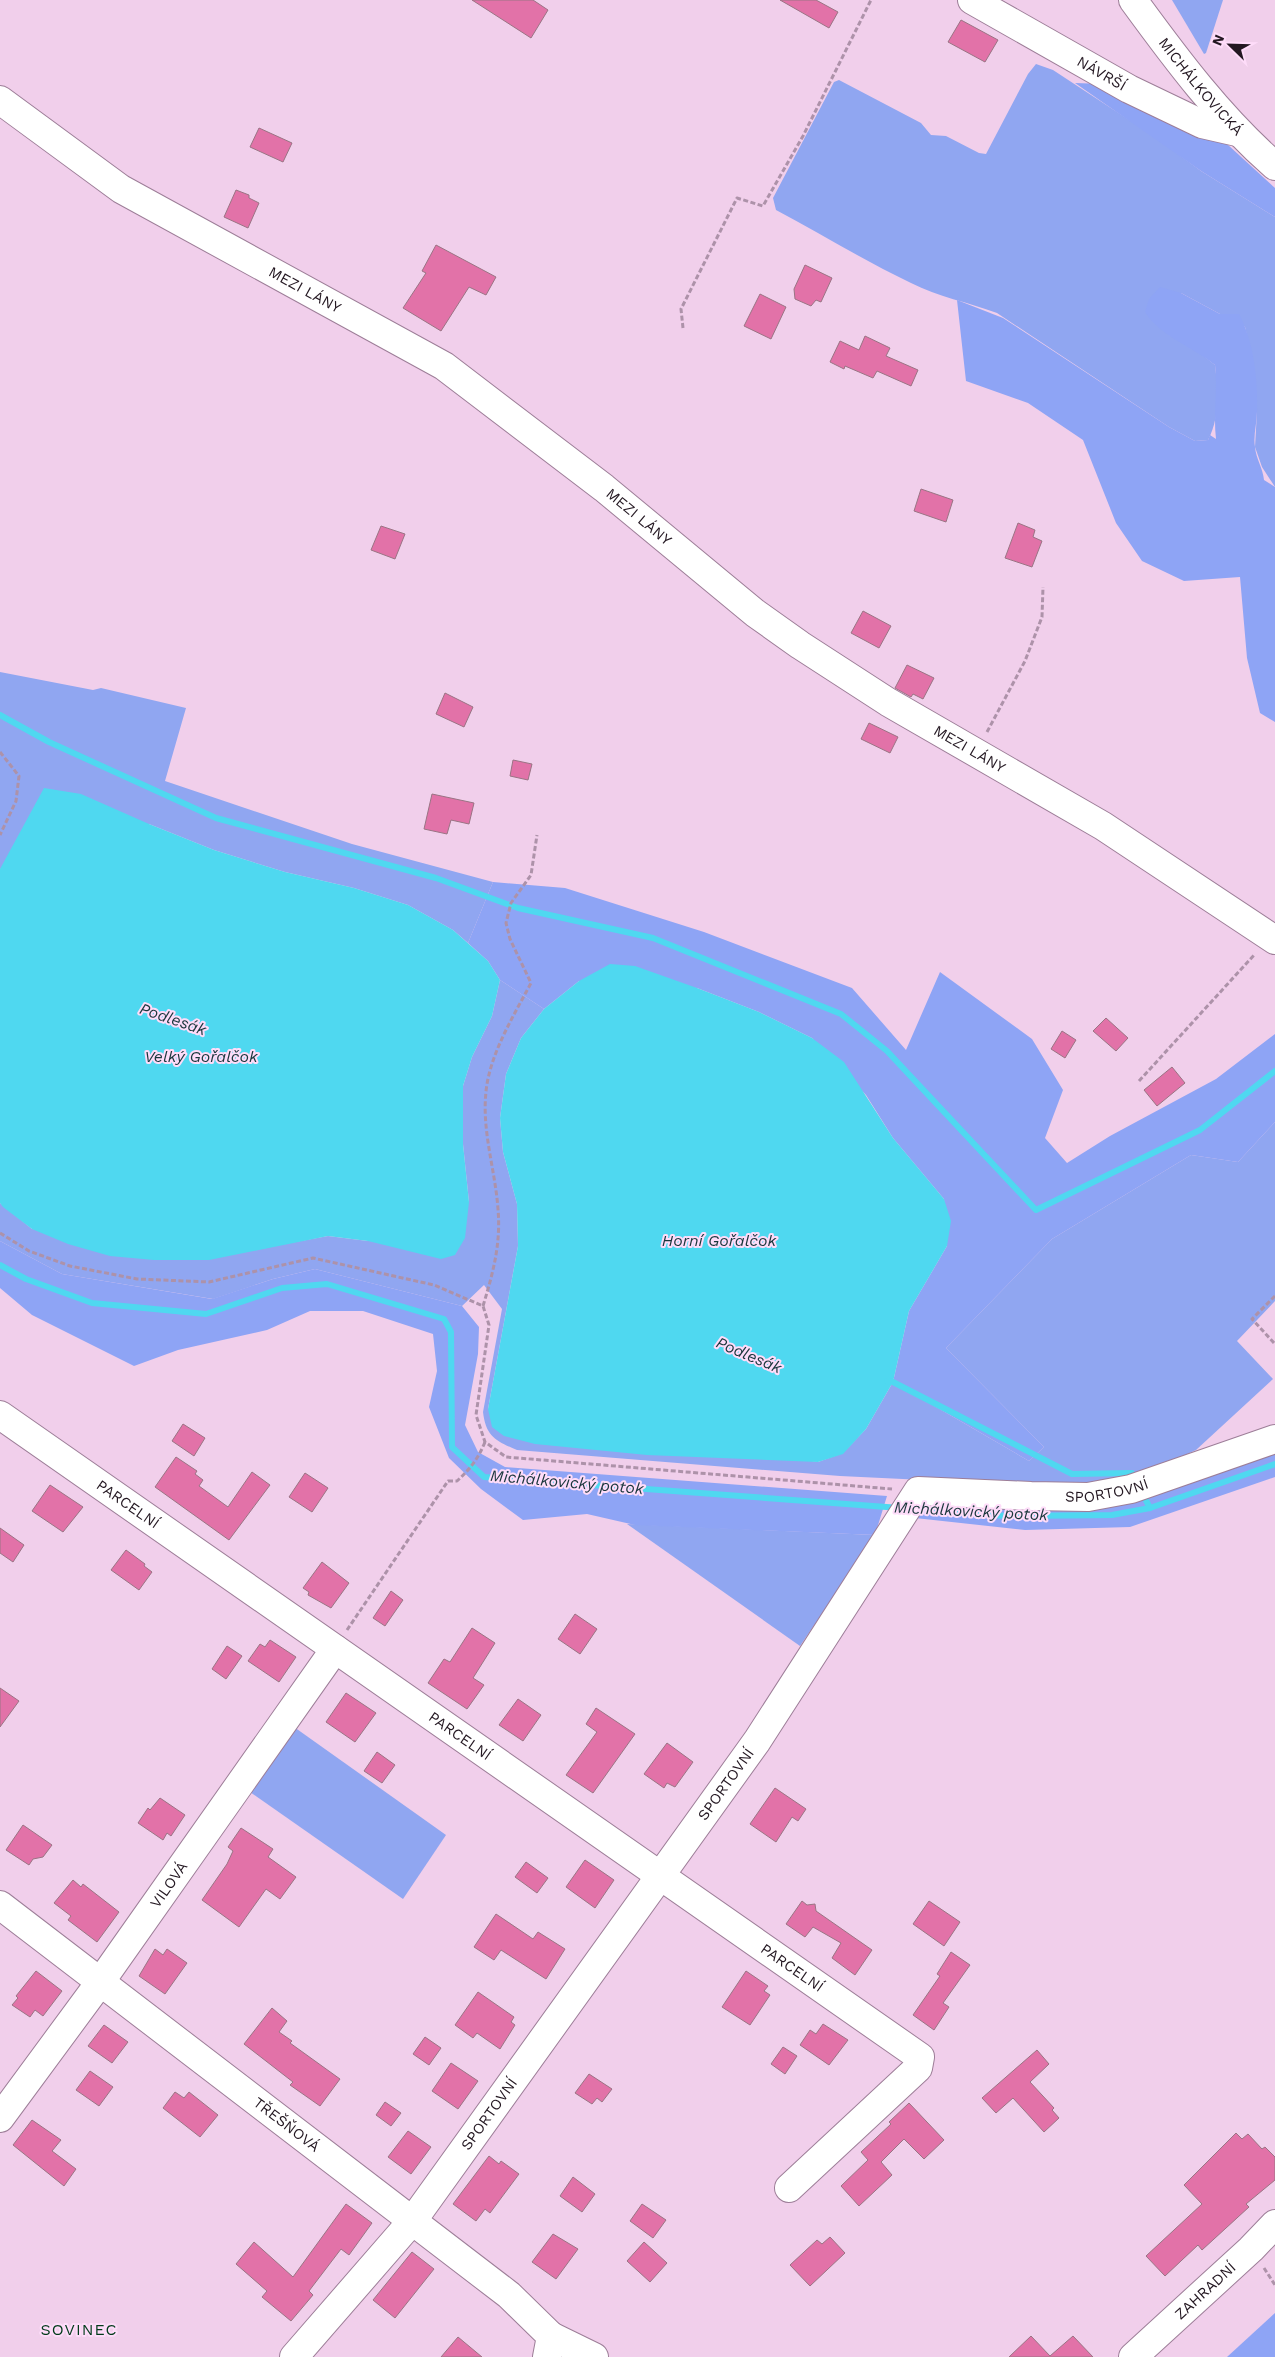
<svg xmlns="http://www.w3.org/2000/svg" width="1275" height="2357" font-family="'Work Sans',sans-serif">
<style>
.green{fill:#90a6f1}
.forest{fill:#8ea4f5}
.water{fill:#4fd8f0}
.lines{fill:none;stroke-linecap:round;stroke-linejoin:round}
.stream{stroke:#4fd8f0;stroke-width:6}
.building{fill:#e272a8;stroke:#9a7484}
.minor-casing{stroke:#9d7e98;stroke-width:30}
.path{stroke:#ad92a9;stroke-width:3;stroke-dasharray:5 2.5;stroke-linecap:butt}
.minor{stroke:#fff;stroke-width:28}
.labels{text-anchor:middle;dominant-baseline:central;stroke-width:4;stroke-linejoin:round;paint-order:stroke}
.street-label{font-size:15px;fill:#231721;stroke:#fedcf9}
.water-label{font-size:16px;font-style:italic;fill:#19363b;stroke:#fedcf9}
.neighbourhood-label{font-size:16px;letter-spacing:1px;fill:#023b1a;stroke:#fedcf9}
</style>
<rect width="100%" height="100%" fill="#f1cfeb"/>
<g class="green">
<polygon points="1172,0 1223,0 1206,53 1204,54"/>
<path d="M1036,64l17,6 99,65 49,36 74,46v270l-13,-20 -7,-20 2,-36 -5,-55 -7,-29 -14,-11 -11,-2 -39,-21 19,60 15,12c3,25 5,53 -7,75l-13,1 -26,-14 -172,-114c-29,-11 -59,-16 -86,-30 -46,-22 -90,-49 -135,-73l-3,-12 61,-116 5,-2 82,43 10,12 15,1 33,17 7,1 42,-80z"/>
<polygon points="0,672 93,690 101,688 186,708 165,781 352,844 493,882 468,943 453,930 408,905 354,888 285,872 214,850 149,824 0,869"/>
<path d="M500,980l44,29 -23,29 -15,36 -6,44 3,34 14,52 1,42 -30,163 330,53 25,-9 23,-24 27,-47 136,79 15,-14 -98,-99 106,-109 139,-84 47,7 37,-40v179l-38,40 36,38 -77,71 -72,33 -53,4 -231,-11 -323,-26c-21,-9 -31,-13 -34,-38l19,-103 -18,-24 -22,21 -147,-37 -42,10 -60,20 -151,-25 -62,-33v-38l32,26 230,19 66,-12 40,5 101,-39 -6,-58v-58l9,-29 20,-41z"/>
<polygon points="627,1524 875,1535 800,1646"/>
<polygon points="294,1727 446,1835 403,1899 250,1792"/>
</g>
<g class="forest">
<polygon points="1075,83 1104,84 1227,144 1275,188 1275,217 1201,171"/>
<path d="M1160,287l21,6 39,21h19c15,28 19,67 18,98 0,11 -4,24 -2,35 1,12 8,21 9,33l11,7v235l-15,-9 -13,-55 -7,-81 -56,4 -42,-20 -26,-38 -33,-83 -55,-37 -62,-22 -9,-81 46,18 166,109 26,14 13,-1 2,-5 6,4c-3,-25 2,-49 -1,-74 -22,-18 -55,-29 -70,-53l4,-13z"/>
<polygon points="493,882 565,888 704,932 852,988 906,1050 940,972 1032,1039 1063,1090 1045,1138 1067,1163 1110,1136 1216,1079 1275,1034 1275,1122 1238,1162 1191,1155 1052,1239 946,1348 1044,1447 1029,1461 893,1382 909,1311 947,1246 944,1199 893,1138 866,1095 812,1038 759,1012 697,988 579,981 544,1009 500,980 488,961 468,943"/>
<polygon points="0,1241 62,1274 212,1299 273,1279 315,1269 462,1306 479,1327 478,1354 465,1425 478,1452 505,1467 887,1496 875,1535 635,1525 587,1514 523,1520 481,1489 449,1458 429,1407 437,1371 433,1334 363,1311 310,1311 267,1330 178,1350 134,1366 32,1315 0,1288"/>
<polygon points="1275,1452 1275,1477 1130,1527 1025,1530 915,1518 931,1500 1068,1507"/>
<polygon points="1275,2313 1275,2357 1227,2357"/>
</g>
<g class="water">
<polygon points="44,788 81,794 149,824 214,850 285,872 354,888 408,905 453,930 488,961 500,980 492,1016 472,1057 463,1086 463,1144 469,1202 465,1238 455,1255 441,1259 368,1241 328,1236 209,1260 154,1260 110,1256 68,1244 32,1229 3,1207 0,1203 0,869"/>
<polygon points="610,964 635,966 697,988 759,1012 812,1038 844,1062 893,1138 944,1199 951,1221 947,1246 909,1311 893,1382 866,1429 843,1454 818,1462 647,1455 535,1444 504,1436 492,1427 488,1409 518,1246 517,1204 503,1152 500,1118 506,1074 521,1038 544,1009 579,981"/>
</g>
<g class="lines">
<g class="stream">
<polyline points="0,715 49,742 216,818 436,878 518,908 653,938 841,1014 887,1051 1036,1210 1200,1130 1275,1071"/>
<polyline points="0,1265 26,1279 92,1303 206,1314 282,1288 327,1284 444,1319 451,1332 452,1447 484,1477 900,1508"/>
<polyline points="887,1381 893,1382 1072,1474 1132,1473 1135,1480"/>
<polyline points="1141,1491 1150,1508"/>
<polyline points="915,1509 1006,1516 1112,1515 1150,1508 1275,1464"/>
</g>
</g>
<g class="building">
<polygon points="472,0 533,0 548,10 531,38"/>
<polygon points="780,0 816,0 838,12 829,28"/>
<polygon points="961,20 998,40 985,62 948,42"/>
<polygon points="259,128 292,143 283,162 250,147"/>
<polygon points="236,190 249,195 249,198 259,203 248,228 224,217"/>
<polygon points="436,245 496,277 486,295 469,287 441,331 403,308 426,273 422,271"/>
<polygon points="805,265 832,278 821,302 816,300 811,306 795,299 794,289"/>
<polygon points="760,294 786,307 771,339 744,326"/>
<polygon points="865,336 890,348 886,356 918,370 911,386 877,371 873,378 845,366 844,369 830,362 840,341 859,350"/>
<polygon points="921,489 953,500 946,522 914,511"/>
<polygon points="1018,523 1035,530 1033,537 1042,541 1032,567 1005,558"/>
<polygon points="381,526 405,534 395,559 371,550"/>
<polygon points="863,611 891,626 879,648 851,633"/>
<polygon points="907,665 934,678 923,699 913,694 911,697 895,688"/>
<polygon points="445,693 473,707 464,727 436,714"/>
<polygon points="869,723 898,737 890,753 861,739"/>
<polygon points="513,760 532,764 528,780 510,776"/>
<polygon points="432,794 474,803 469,824 451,820 447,834 424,829"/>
<polygon points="1106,1018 1128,1038 1116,1051 1093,1031"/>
<polygon points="1062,1031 1076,1040 1065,1058 1051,1049"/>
<polygon points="1172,1067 1185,1083 1157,1106 1144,1090"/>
<polygon points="183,1424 205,1438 194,1456 172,1441"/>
<polygon points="176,1457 197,1471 195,1474 203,1480 199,1486 228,1507 252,1472 270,1485 229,1540 155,1487"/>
<polygon points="305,1473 328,1488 312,1512 289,1497"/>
<polygon points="50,1485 83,1507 63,1532 32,1511"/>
<polygon points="0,1528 24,1545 13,1562 0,1553"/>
<polygon points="126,1550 145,1564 144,1566 152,1572 139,1590 111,1570"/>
<polygon points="322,1562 349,1583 331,1608 308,1595 309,1592 303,1588"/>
<polygon points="391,1591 403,1600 385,1626 373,1618"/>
<polygon points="575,1614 597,1629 580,1654 558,1639"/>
<polygon points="472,1628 495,1643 473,1678 484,1685 467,1709 428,1683 444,1659 450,1662"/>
<polygon points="270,1640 296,1657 279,1682 248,1661 260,1644 265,1647"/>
<polygon points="227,1646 242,1656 226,1679 212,1669"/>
<polygon points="0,1688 19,1701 0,1727"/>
<polygon points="346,1693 376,1713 355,1742 326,1722"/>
<polygon points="518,1699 541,1715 523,1741 499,1725"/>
<polygon points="596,1708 635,1734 593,1793 566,1775 597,1732 586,1724"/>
<polygon points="667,1743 693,1762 675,1787 667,1783 664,1788 644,1774"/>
<polygon points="377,1752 395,1765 382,1783 364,1771"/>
<polygon points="775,1788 806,1809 798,1821 792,1817 776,1842 750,1824"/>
<polygon points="160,1798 185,1815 171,1836 167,1833 163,1840 138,1823 148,1808 150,1810"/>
<polygon points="23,1825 52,1845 43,1857 33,1859 29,1865 6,1850"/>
<polygon points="241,1828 273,1849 268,1857 296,1877 280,1899 266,1889 239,1927 202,1900 227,1864 233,1851 228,1847"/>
<polygon points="585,1860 614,1880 595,1908 566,1887"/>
<polygon points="526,1862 548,1878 537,1893 515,1877"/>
<polygon points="73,1880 81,1887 83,1884 119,1912 97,1942 68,1920 71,1916 54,1903"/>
<polygon points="802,1901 807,1905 815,1904 816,1911 872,1950 855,1975 832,1958 841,1943 813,1927 805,1937 786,1924"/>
<polygon points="929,1901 960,1922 944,1946 913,1924"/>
<polygon points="496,1914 533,1939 538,1932 565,1949 546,1979 501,1950 494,1960 474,1947"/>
<polygon points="155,1949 163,1955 167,1949 187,1963 165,1994 139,1976"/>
<polygon points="951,1952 970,1965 943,2003 949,2007 934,2030 913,2015 940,1976 937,1974"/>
<polygon points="36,1971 62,1991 43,2016 35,2010 30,2017 12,2005 18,1998 16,1996"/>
<polygon points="746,1971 768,1986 764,1991 770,1995 750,2025 722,2007"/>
<polygon points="478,1992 514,2017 511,2022 515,2025 500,2049 477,2033 473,2038 455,2025"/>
<polygon points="272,2008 287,2021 279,2032 292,2041 290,2043 340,2079 320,2106 290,2085 293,2082 244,2044"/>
<polygon points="823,2024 848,2040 829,2065 800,2045 810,2030 816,2034"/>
<polygon points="104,2025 128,2042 112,2063 88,2046"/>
<polygon points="425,2037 441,2048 429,2065 413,2054"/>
<polygon points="783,2047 797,2056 785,2074 771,2064"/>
<polygon points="1037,2050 1049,2064 1030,2082 1054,2108 1052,2110 1059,2118 1044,2132 1013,2098 996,2113 982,2098"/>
<polygon points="451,2063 478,2081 458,2109 432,2091"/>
<polygon points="90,2071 113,2087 99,2106 76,2090"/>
<polygon points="589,2074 612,2089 602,2102 597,2098 592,2104 575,2093"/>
<polygon points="175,2092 184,2098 189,2092 218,2115 200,2137 163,2108"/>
<polygon points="385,2102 401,2113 391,2126 376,2115"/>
<polygon points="909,2103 944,2140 924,2159 904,2139 881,2162 892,2175 859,2206 841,2186 868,2160 861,2152 891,2124 889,2122"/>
<polygon points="32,2120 61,2140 52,2151 76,2169 64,2186 13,2145"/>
<polygon points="408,2131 431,2147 411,2174 388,2157"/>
<polygon points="1236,2133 1242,2139 1248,2134 1262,2149 1265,2147 1275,2157 1275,2180 1246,2204 1249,2207 1202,2250 1198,2245 1165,2276 1146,2256 1202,2204 1184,2185"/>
<polygon points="489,2156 499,2164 501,2161 519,2174 490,2213 485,2209 476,2221 453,2204"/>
<polygon points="573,2177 595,2194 582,2212 560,2196"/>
<polygon points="346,2204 372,2223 349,2255 341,2249 309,2291 313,2295 291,2321 262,2297 267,2291 236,2264 254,2242 293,2277"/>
<polygon points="642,2204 666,2220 653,2238 630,2221"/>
<polygon points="553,2234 578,2249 556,2279 532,2262"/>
<polygon points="830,2237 845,2253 810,2286 790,2265 817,2240 822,2244"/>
<polygon points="644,2242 667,2263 650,2282 627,2261"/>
<polygon points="412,2252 434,2269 395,2318 373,2300"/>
<polygon points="1031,2336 1050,2356 1073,2336 1093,2357 1009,2357"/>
<polygon points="458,2337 482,2357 441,2357"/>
</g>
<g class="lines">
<g class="minor-casing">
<g id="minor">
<path id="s1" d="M972,0l157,89 73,35 35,8"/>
<path id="s2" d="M1133,0c43,59 87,118 142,166"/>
<path id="s3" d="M0,100l121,89 323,177 160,122 151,125 45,32 88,57 215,124 172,114"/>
<path id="s4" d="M0,1415l920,642 -2,11 -129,120"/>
<path id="s5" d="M0,1905l509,390 42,41 -4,21"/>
<path id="s6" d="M0,2118l101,-137 234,-332"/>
<polyline points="551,2336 594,2357"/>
<path id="s7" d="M294,2357l119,-137 344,-479 161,-250 113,5 57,1 43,-8 144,-50"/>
<path id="s8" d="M1133,2357l118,-108 24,-25"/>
</g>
</g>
<g class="path">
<polyline points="683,328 681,309 737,198 763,206 803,136 871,0"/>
<polyline points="987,732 1025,661 1042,617 1043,587"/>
<polyline points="0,752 19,776 16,801 0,835"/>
<polyline points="1139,1081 1255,954"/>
<polyline points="0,1233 29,1251 70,1266 137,1279 209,1282 313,1258 434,1285 483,1306 489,1325 476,1415 485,1442 506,1457 892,1489"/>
<polyline points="1275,1296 1252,1319 1275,1344"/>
<path d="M483,1306c10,-33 18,-62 15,-97 -3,-42 -18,-82 -11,-125 6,-35 27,-69 44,-101l-21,-44 -4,-16 5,-20 20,-28 6,-40"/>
<path d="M347,1630l101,-149h9c13,-12 21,-22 28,-39"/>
<polyline points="1264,2268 1275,2285"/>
</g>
<use href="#minor" class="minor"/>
</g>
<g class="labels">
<g class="street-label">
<text stroke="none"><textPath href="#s1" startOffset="149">NÁVRŠÍ</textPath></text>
<text stroke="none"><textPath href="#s2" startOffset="110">MICHÁLKOVICKÁ</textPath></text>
<text stroke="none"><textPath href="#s3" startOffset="360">MEZI LÁNY</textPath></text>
<text stroke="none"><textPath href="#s3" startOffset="765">MEZI LÁNY</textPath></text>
<text stroke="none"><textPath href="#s3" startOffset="1170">MEZI LÁNY</textPath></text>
<text stroke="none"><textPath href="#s7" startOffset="1258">SPORTOVNÍ</textPath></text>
<text stroke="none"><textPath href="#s4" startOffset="156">PARCELNÍ</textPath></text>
<text stroke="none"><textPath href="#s4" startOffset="561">PARCELNÍ</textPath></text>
<text stroke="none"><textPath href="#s7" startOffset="718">SPORTOVNÍ</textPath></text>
<text stroke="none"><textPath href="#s6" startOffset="288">VILOVÁ</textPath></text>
<text stroke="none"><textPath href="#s4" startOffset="966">PARCELNÍ</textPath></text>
<text stroke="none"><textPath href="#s7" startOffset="312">SPORTOVNÍ</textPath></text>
<text stroke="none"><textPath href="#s5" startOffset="361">TŘEŠŇOVÁ</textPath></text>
<text stroke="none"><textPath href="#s8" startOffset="98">ZAHRADNÍ</textPath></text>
</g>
<g class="water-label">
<text transform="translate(173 1019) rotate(19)">Podlesák</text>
<text x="201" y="1056">Velký Gořalčok</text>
<text x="719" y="1240">Horní Gořalčok</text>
<text transform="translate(749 1355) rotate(23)">Podlesák</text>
<text transform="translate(567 1482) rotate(5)">Michálkovický potok</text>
<text transform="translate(971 1511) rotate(3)">Michálkovický potok</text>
</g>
<g class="neighbourhood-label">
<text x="79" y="2329">SOVINEC</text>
</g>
</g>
<g transform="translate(1230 45) rotate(293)" stroke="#fedcf9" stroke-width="4" paint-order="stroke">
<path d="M0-4L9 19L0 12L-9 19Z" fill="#231721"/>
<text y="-8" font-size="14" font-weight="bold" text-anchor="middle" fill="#231721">N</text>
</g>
</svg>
